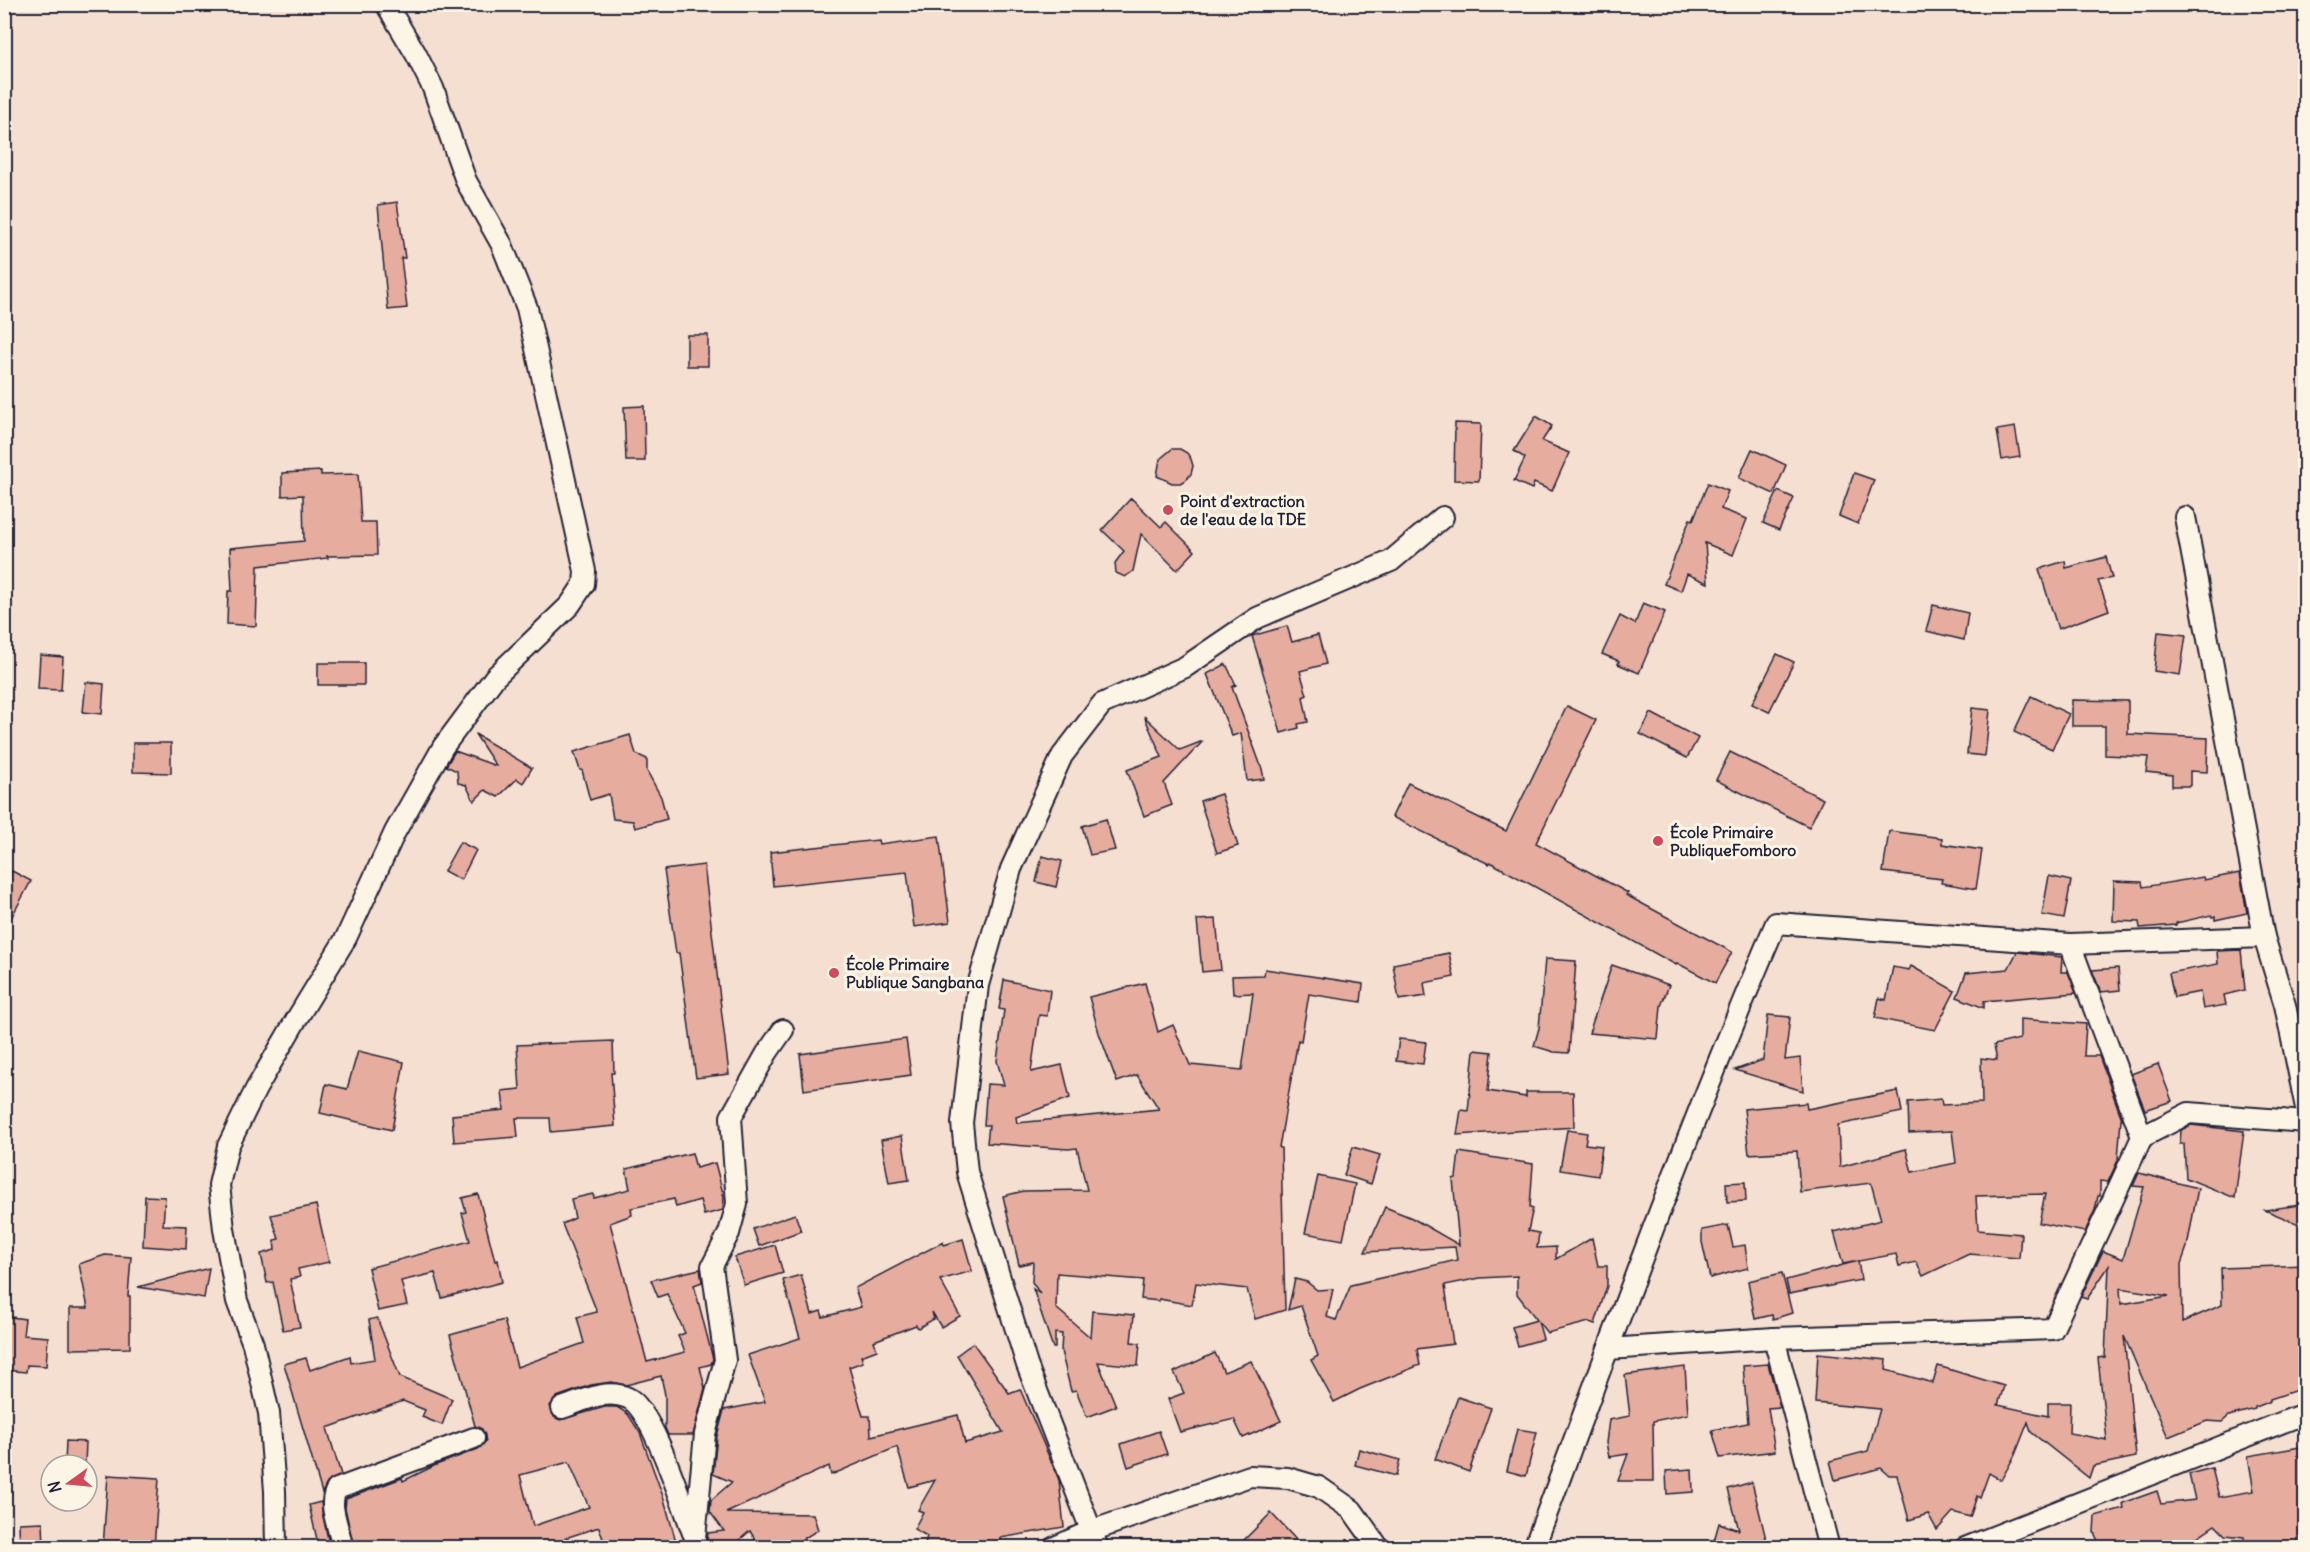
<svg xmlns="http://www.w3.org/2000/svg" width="2310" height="1552" font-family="Delius,sans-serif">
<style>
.building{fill:#e6ad9e;stroke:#22223b;stroke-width:1.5;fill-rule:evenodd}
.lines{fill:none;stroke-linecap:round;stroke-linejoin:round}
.minor-casing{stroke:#22223b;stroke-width:24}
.minor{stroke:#fcf5e5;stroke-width:20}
.poi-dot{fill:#d1495b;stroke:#fcf5e5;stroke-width:2}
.labels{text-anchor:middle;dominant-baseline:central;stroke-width:6;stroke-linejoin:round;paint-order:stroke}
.poi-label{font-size:16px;font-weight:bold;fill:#22223b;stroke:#fcf5e5;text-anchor:start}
</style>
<rect width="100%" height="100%" fill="#f5dfd0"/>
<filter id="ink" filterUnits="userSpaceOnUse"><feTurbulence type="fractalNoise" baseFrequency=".0167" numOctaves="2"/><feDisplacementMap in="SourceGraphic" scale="12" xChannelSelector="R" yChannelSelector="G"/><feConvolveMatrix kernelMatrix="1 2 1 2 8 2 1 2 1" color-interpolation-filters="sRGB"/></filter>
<g filter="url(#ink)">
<g class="building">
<polygon points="397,202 405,258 401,258 407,308 388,310 378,205"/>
<rect x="687" y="335" width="21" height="31"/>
<polygon points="644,406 645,461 626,461 624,407"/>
<polygon points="1536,416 1552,426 1542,441 1569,453 1552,491 1534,483 1532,489 1514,481 1525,458 1514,451"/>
<polygon points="1455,423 1481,424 1479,481 1454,480"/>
<polygon points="2015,427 2020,457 2002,460 1997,430"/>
<polygon points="1172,449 1180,449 1187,453 1191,459 1193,466 1191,474 1186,480 1180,483 1172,483 1157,476 1160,459"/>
<polygon points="1752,449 1786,465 1774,494 1739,478"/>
<polygon points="321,471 321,475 358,474 361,522 376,522 377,555 327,556 328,558 258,566 256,626 227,624 228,591 232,591 230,548 304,541 303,495 282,496 282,473"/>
<polygon points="1854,473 1874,480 1858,524 1839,516"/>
<polygon points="1708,483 1728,491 1721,509 1747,519 1733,555 1705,543 1708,583 1687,574 1681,591 1664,584 1690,519 1693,520"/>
<polygon points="1778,491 1794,498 1779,530 1763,523"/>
<polygon points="1131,498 1161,527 1166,522 1195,551 1177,570 1141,534 1133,571 1125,577 1116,573 1115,563 1124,551 1102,530"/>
<polygon points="2106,557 2112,578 2098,581 2109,610 2058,629 2039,569 2065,561 2066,568"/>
<polygon points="1643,603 1665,612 1639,673 1618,664 1619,661 1602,654 1620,616 1635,624"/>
<polygon points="1933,605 1968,613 1964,640 1926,631"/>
<polygon points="1287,626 1292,642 1318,635 1326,664 1300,671 1307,695 1303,697 1308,722 1298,724 1299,728 1281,733 1252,636"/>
<polygon points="2158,632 2186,635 2180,675 2154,671"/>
<polygon points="1777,654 1794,662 1769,712 1752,704"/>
<polygon points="40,655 63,657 61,690 38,689"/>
<rect x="318" y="663" width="46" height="22"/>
<polygon points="1226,664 1236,685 1232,687 1262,769 1264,779 1247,781 1241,733 1232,736 1207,674"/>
<polygon points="86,682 104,684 102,714 83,712"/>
<polygon points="2031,696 2069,714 2052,749 2014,732"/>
<polygon points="2072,700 2128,701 2128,734 2208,738 2207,772 2190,771 2190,786 2172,786 2172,775 2146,772 2148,757 2105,755 2105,726 2072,726"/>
<polygon points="1567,706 1596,720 1536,843 1628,893 1626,895 1732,952 1715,983 1677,963 1676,965 1490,862 1489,864 1392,817 1408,783 1506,831"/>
<polygon points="1972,708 1990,710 1985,756 1967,754"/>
<polygon points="1651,713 1698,738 1687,758 1640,734"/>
<polygon points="1144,716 1180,750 1203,741 1164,783 1172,805 1144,816 1127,770 1162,757"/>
<polygon points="475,734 532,768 523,783 517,779 498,797 485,790 474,801 466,785 458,783 457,771 446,766 455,751 496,766"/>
<polygon points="630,735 636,754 647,759 647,771 661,797 667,819 635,828 633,821 613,819 609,794 590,800 582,770 580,770 574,752"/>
<polygon points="133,743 171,743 171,773 133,772"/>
<polygon points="1730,752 1823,799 1809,827 1716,780"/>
<polygon points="1221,794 1238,846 1217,853 1200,801"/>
<polygon points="1106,819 1115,850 1090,855 1082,826"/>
<polygon points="1889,831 1942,838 1942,844 1982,850 1976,889 1941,883 1942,879 1883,872"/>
<polygon points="939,836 950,922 914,927 907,872 773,886 770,852 878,840 879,844"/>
<polygon points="460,842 476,850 461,880 444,871"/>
<polygon points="1042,856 1062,861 1056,887 1036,882"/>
<polygon points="704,865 729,1074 696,1078 679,953 676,953 664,870"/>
<polygon points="12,871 31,881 4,931 4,887"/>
<polygon points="2240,873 2247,913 2215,920 2215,916 2212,917 2211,915 2176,923 2176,925 2140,928 2139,922 2113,921 2114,881 2142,882 2143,887 2203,877 2204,880"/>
<polygon points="2049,876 2071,881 2064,919 2042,915"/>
<polygon points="1216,919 1221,970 1202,972 1197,920"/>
<polygon points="2241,950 2245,990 2224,995 2226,1005 2203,1009 2200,992 2174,997 2169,973 2218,964 2217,951"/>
<polygon points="2017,952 2062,957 2061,972 2068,972 2076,993 1984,1001 1984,1008 1957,997 1966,973 2008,969"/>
<polygon points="1449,953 1454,977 1424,983 1426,996 1399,1000 1393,964"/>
<polygon points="1545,959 1576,961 1569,1053 1554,1052 1534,1046 1539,1028"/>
<polygon points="1612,965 1669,985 1661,1006 1658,1039 1589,1033"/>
<polygon points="1911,966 1955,991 1935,1030 1875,1018 1879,998 1886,1000 1893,967 1909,970"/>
<polygon points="2118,968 2120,990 2101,992 2092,970"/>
<polygon points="1265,969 1363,984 1361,1002 1309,994 1301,1041 1298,1040 1279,1147 1281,1148 1285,1310 1255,1319 1247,1289 1196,1283 1192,1305 1159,1299 1159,1301 1141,1299 1143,1280 1057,1273 1056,1308 1090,1337 1092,1311 1134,1315 1131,1342 1140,1343 1138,1366 1098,1362 1116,1406 1087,1417 1076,1390 1071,1391 1061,1351 1062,1334 1055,1333 1055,1348 1053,1348 1033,1289 1040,1294 1032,1282 1033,1262 1019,1265 1003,1196 1024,1191 1087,1190 1077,1148 1068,1149 987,1143 989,1125 984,1125 987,1084 1004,1085 997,1061 1004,1010 999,1009 1004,980 1050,990 1047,1016 1039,1015 1031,1072 1062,1065 1070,1098 1016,1117 1017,1123 1159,1109 1137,1075 1117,1082 1099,1033 1089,997 1145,983 1158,1032 1173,1025 1190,1065 1242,1070 1253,993 1233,994 1232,976 1264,975"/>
<polygon points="1768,1015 1790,1017 1785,1060 1800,1058 1803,1091 1735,1070 1763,1060"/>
<polygon points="2020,1019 2086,1024 2084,1056 2099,1056 2122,1119 2121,1119 2118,1160 2108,1182 2100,1181 2100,1196 2098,1196 2095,1210 2085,1232 2039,1223 2045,1194 1976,1196 1978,1230 2021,1234 2019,1258 1969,1254 1923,1276 1916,1262 1899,1266 1896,1254 1843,1264 1834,1232 1881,1220 1871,1183 1800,1192 1797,1151 1749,1154 1744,1109 1806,1103 1807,1109 1898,1091 1902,1112 1838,1125 1840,1167 1906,1149 1912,1172 1956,1163 1952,1131 1909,1133 1908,1102 1941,1099 1942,1105 1982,1103 1981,1058 1997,1060 1994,1045 2020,1039"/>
<polygon points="906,1039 911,1075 804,1090 800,1054"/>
<polygon points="1399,1039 1426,1042 1423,1064 1396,1061"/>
<polygon points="613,1041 614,1073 611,1073 615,1126 551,1132 550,1118 516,1118 518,1137 454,1142 452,1115 504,1110 502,1091 520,1089 517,1045"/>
<polygon points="1474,1050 1492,1052 1488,1091 1526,1097 1526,1092 1573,1092 1574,1127 1457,1135 1461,1110 1468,1111"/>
<polygon points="358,1051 404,1062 392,1130 320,1113 326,1084 347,1089"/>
<polygon points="2158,1064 2172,1101 2145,1110 2131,1074"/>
<polygon points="2191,1125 2244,1131 2235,1198 2186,1178 2184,1144 2180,1144 2181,1130"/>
<polygon points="1567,1130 1587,1133 1585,1144 1602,1146 1598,1176 1560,1170"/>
<polygon points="902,1136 909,1180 889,1183 881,1140"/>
<polygon points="1353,1147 1380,1155 1371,1184 1344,1175"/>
<polygon points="1459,1152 1533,1164 1530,1207 1533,1208 1528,1231 1539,1233 1537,1248 1556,1247 1556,1259 1592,1238 1598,1266 1607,1266 1607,1286 1595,1324 1589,1322 1547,1333 1538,1321 1543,1339 1518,1346 1512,1327 1537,1320 1517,1294 1517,1276 1480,1278 1445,1285 1453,1344 1417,1349 1420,1365 1360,1389 1334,1402 1311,1360 1318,1356 1301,1306 1288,1310 1295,1279 1307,1282 1317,1290 1333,1289 1327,1317 1336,1320 1351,1285 1457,1260 1455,1247 1365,1252 1385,1207 1412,1218 1459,1245 1453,1179 1456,1178"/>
<path d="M692,1153l4,15 19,-5 9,34 -1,13 -19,5 -4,-15 -24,7 -2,-8 -43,9 1,7 -22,8 37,139 38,-10 -7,-16 7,-3 -18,-39 -9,3 -7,-17 49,-11 2,13 -8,3 19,74 -2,5 -11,3 5,21 -12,47h-25l-3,-7v-33l-4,-19 -35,9 -15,-3 -20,3 -34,12 -7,9 4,11 6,3 45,-13h12l11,7 12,19 24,66 13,46 -10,3h-61l-7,-21 -34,11 3,10h-214l-9,-40 1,-9 56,-21 1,3 33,-16 42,-16 8,-8 -4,-12 -7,-3 -25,-91 54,-15 13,47 67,-24 -7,-26 20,-5 -35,-88 13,-6 -4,-19 22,-5 1,4 36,-9 -4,-20zM569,1462l20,45 -56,19 -13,-51z"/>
<path d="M2139,1173l59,15 -11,59 -6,17 1,58 40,-17 -1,-37 85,-3v122l-36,12v2l-15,6v2l-26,7 -7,6 -15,-1 -39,16 -44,-101 12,121 -43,9 -4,12 -58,-46 -3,-10 -13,33 -14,25 -12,-7 -9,25 -3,-2 -7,21 -17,-5 -16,18 -9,-16 -19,6 -12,-45h-8l-8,-7 -46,12 -5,-19 38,-10 12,-42 -65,-6 3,-50 69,7 -1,10 47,13 5,-17 66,20 -6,19 50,11v-13h22l-1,30 38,7 -9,-82 7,-1 4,-91 -22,33 -6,-2 22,-46 20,8 21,-72 -11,-1zM2120,1288l49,8 -48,8z"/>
<polygon points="1318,1176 1355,1184 1343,1240 1305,1233"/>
<polygon points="1745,1182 1746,1201 1727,1202 1726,1183"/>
<polygon points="478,1194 495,1261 498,1260 502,1282 442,1298 435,1273 401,1281 407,1305 378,1311 368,1268 470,1241 462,1213 466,1212 462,1198"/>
<polygon points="145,1196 165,1197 163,1225 187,1226 186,1249 143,1246"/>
<polygon points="2306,1204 2306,1227 2265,1210"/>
<polygon points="316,1205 329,1262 298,1269 300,1277 290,1279 300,1327 283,1330 273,1282 267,1283 261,1254 275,1250 274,1240 279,1239 271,1215"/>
<polygon points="795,1214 801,1231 759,1246 753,1229"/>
<polygon points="1728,1225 1733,1247 1745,1245 1748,1268 1710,1278 1702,1242 1702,1230"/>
<polygon points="963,1239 972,1271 940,1280 960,1316 941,1327 932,1312 934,1319 918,1328 916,1325 874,1341 877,1350 861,1356 863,1362 849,1367 863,1416 870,1416 871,1436 958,1415 965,1443 1003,1432 957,1355 973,1343 1009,1393 1020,1389 1059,1480 1064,1527 1000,1538 1001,1546 924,1548 927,1536 914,1529 923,1512 918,1510 935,1480 909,1487 897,1447 831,1475 829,1466 726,1513 813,1514 818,1530 788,1548 760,1548 750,1531 730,1548 706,1548 708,1533 724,1531 710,1512 711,1500 732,1482 713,1474 717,1436 724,1410 765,1402 748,1355 800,1338 783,1280 801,1275 812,1314 821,1311 823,1317 861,1307 855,1288 943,1242 944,1245"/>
<polygon points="775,1245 783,1273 744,1285 735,1257"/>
<polygon points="105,1255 131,1257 128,1296 130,1296 130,1348 70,1349 70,1308 88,1308 79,1264"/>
<polygon points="1858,1261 1861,1280 1789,1294 1786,1280"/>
<polygon points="209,1268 204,1298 138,1287"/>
<polygon points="1782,1273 1792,1313 1773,1319 1772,1315 1755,1319 1748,1281"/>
<polygon points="4,1316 25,1319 23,1335 48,1337 46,1366 27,1365 26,1372 4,1370"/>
<polygon points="377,1318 400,1377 452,1399 442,1425 422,1417 425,1410 403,1401 327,1428 341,1475 327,1483 322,1493 284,1364 306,1358 310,1370 350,1356 351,1363 375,1359 369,1320"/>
<polygon points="1215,1353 1224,1372 1251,1361 1281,1421 1243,1438 1234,1419 1180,1432 1168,1399 1184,1393 1174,1372"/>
<polygon points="1768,1364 1780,1407 1768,1408 1775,1451 1720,1458 1712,1430 1748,1423 1743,1366"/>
<polygon points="1685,1367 1688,1414 1653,1421 1654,1481 1618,1481 1628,1454 1609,1457 1606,1443 1609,1420 1630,1416 1625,1375"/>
<polygon points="1458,1397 1491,1408 1469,1472 1435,1459"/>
<polygon points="1517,1429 1537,1432 1526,1476 1507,1471"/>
<polygon points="1159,1431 1167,1454 1128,1467 1121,1444"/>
<polygon points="66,1441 86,1442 85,1465 65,1465"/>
<polygon points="2306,1446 2306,1530 2300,1531 2299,1548 2245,1548 2244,1537 2225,1535 2215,1525 2190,1542 2190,1548 2101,1548 2094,1532 2095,1516 2124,1508 2123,1503 2157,1491 2161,1504 2195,1500 2189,1474 2212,1468 2219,1497 2254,1491 2248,1456"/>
<polygon points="1359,1449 1400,1460 1396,1476 1355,1465"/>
<polygon points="1692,1469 1693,1492 1667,1494 1666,1471"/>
<polygon points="108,1475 159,1478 154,1548 103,1548"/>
<polygon points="1752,1482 1766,1539 1781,1544 1781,1548 1712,1548 1719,1523 1739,1530 1728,1489"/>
<polygon points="321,1502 322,1512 330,1548 319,1548 309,1505"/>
<polygon points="1271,1513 1304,1548 1236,1548"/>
<polygon points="43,1522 44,1548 20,1548 19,1523"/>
</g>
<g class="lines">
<g class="minor-casing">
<g id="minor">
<polyline points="2185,517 2264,937 2285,1005 2306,1108"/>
<polyline points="2142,1137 2189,1113 2306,1122"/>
<polyline points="1774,1338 1829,1548"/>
<polyline points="1608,1349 1774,1338 2053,1329 2142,1137 2070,944"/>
<path d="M562,1408c21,-7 44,-20 66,-10 24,10 55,109 65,135"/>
<polyline points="276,1548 275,1491 269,1413 253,1344 237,1301 224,1229 219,1185 228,1146 256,1089 296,1020 346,938 395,832 443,747 495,677 570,605 584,584 585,571 527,308 502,245 466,181 433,88 416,54 386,4"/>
<path d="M342,1548c-1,-18 -16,-43 -5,-59l137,-51"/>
<polyline points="694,1548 705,1434 725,1360 712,1266 729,1233 737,1204 731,1117 767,1053 783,1030"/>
<polyline points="1053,1548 1091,1531 1250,1476 1288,1478 1319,1487 1352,1510 1379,1548"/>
<polyline points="1098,1548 1027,1365 967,1172 962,1123 978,985 1011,869 1062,756 1102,704 1185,667 1257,618 1391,561 1443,517"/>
<path d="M1534,1548c78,-210 154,-420 242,-625l294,21 194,-7"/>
<polyline points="1965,1548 2306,1413"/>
</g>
</g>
<use href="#minor" class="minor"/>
</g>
</g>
<g class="poi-dot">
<circle cx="1168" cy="510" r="6"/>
<circle cx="1658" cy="841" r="6"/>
<circle cx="834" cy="973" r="6"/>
</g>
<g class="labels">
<g class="poi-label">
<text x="1180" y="501">Point d'extraction<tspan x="1180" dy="18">de l'eau de la TDE</tspan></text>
<text x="1670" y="832">École Primaire<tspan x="1670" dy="18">PubliqueFomboro</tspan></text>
<text x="846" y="964">École Primaire<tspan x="846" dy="18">Publique Sangbana</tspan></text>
</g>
</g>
<rect width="2310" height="1552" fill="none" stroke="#fcf5e5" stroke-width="24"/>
<rect x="12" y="12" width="2286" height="1528" fill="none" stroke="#22223b" stroke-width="2" filter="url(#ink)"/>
<g transform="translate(69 1483) rotate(255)"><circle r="28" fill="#fcf5e5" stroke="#a5a1a1" stroke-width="1.5"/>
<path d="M0-4.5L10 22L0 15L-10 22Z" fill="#d1495b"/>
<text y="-9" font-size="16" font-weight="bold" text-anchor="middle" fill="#22223b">N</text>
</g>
</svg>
